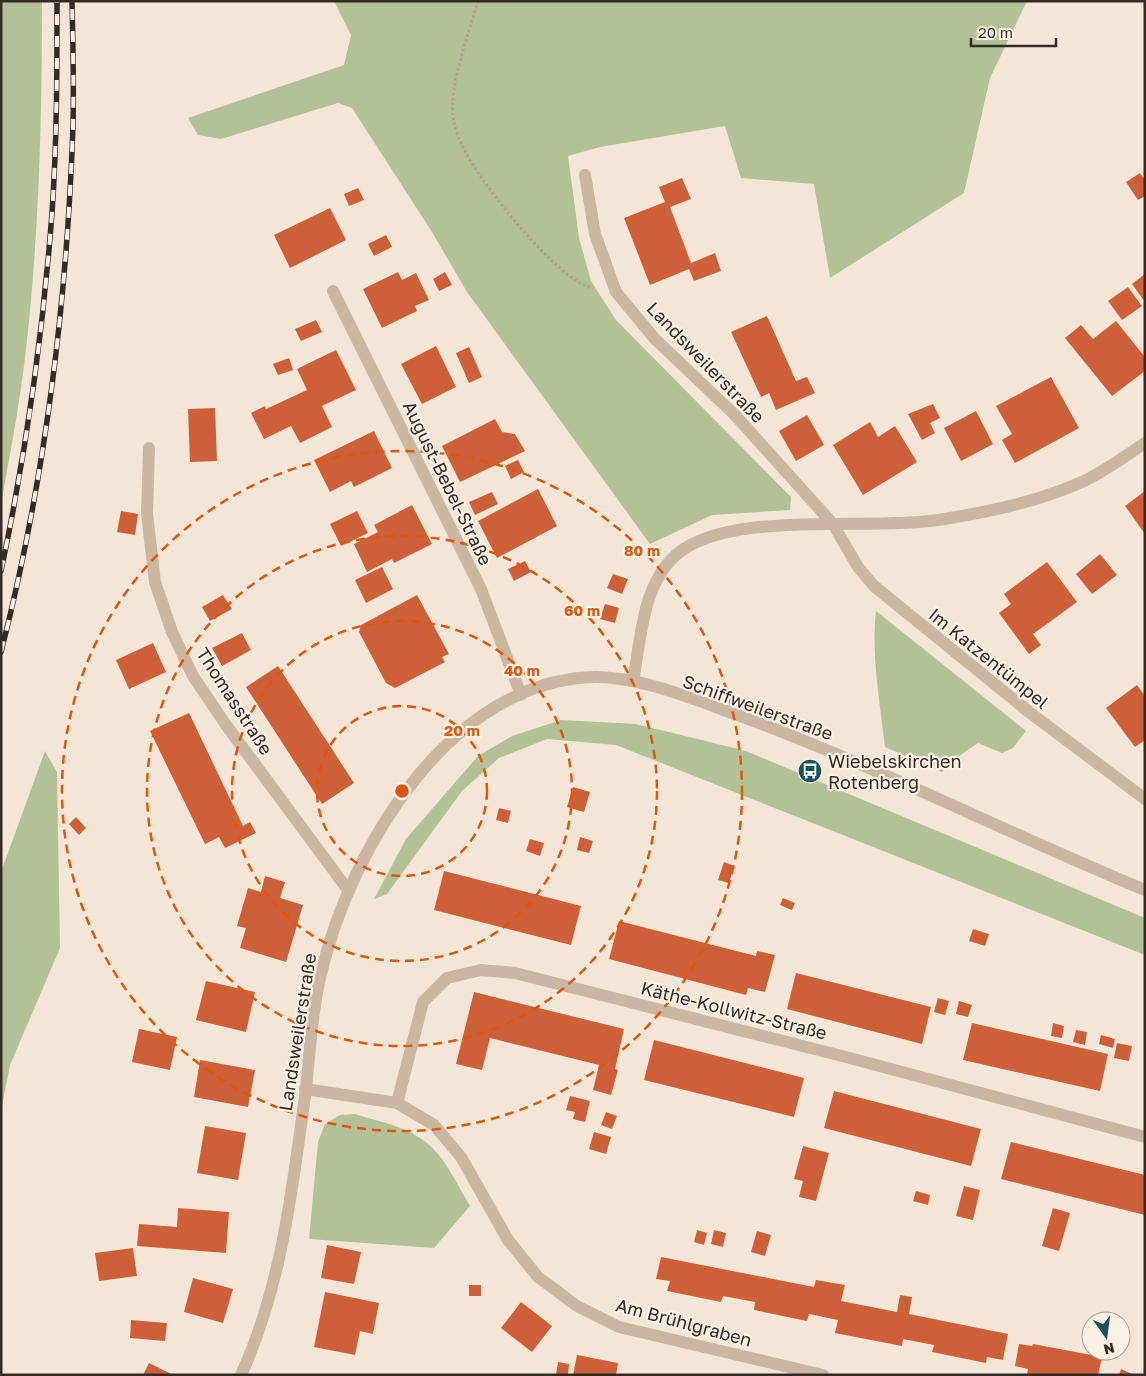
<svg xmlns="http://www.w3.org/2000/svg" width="1146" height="1376" font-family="'Golos Text',sans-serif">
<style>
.green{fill:#b2c296}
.building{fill:#ce6039}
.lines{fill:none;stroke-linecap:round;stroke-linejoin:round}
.path{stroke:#b79f8c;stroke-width:3;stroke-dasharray:2.5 2.5;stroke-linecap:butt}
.minor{stroke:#cbb6a2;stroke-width:12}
.tertiary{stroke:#cbb6a2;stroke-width:12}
.rail-casing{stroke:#352a25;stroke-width:5.5}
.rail{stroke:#faf0e3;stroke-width:4;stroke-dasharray:11;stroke-linecap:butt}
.ring{fill:none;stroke:#df570d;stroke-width:2.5;stroke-dasharray:9 6}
.labels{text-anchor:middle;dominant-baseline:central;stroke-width:4.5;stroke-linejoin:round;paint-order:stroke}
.street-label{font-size:18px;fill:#352a25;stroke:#faf0e3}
.poi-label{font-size:18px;fill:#352a25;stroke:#faf0e3;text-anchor:start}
.centre{fill:#df570d;stroke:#faf0e3;stroke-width:2.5}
.ring-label{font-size:15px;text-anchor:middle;font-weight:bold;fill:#df570d;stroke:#faf0e3;stroke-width:4.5;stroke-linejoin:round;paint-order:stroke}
</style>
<rect width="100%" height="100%" fill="#f3e6d7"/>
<g class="green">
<path d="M1,1h41c0,119 -3,238 -17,357 -6,49 -15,97 -24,146z"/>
<polygon points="334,1 1027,1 990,78 964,193 830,278 814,184 741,178 725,126 600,147 568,156 579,238 591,281 616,320 791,497 790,510 712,515 650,544 467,292 432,232 352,108 338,103 221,139 198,135 188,118 344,65 351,35"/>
<path d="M876,611l150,120 -13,17 -11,5 -24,-10 -29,20 -7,9 -57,-25c-5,-45 -14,-91 -9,-136z"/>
<polygon points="561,720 636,724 746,751 1145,918 1145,955 616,745 547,739 499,758 462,791 387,894 374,899 406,839 478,756 512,736"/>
<polygon points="45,751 57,772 60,948 10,1065 1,1111 1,872"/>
<path d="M355,1114c21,7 46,11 65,24 24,15 36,45 50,68l-36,42 -125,-9 9,-97 7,-18 15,-9z"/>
</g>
<g class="building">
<polygon points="1140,173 1145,180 1145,196 1138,200 1126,182"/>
<polygon points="682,178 691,199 670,207 691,263 715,253 721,271 694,281 689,269 650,285 624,218 665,202 659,187"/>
<polygon points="358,188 364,200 349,206 344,194"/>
<polygon points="330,208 346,240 290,268 274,235"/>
<polygon points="386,235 392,247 374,256 368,244"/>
<polygon points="398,272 402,280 416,273 429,300 415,306 417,311 382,328 363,289"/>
<polygon points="445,272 452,285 439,291 433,279"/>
<polygon points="1145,274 1145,302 1132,284"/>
<polygon points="1128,287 1142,306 1122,320 1108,301"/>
<polygon points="767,316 796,381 807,377 815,393 776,410 769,393 761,397 731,332"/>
<polygon points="316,320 322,332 301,341 295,329"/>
<polygon points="1116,321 1145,357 1145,371 1112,396 1065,338 1081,325 1093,339"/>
<polygon points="436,346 456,387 422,404 401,364"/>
<polygon points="469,347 482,377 469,383 456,353"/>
<polygon points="336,350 356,390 322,406 332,427 300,443 291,426 264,439 251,413 265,406 266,409 307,390 297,369"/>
<polygon points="289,358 293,370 278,375 273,364"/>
<polygon points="1051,377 1079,428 1015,463 1002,440 1012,434 996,406"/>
<polygon points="933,404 940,418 930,423 935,433 922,440 908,414"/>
<polygon points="215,408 217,461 190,462 188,409"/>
<polygon points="976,411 993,444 961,461 944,428"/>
<polygon points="807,415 824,445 796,461 779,431"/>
<polygon points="495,419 502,432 515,434 525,451 460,482 442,446"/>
<polygon points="870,422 878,437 895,426 917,462 863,495 833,445"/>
<polygon points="374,431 392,468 354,487 351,481 330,492 314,460"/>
<polygon points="518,460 524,472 511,479 505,466"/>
<polygon points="538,489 557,526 497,558 478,521"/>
<polygon points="1145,491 1145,534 1125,506"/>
<polygon points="492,492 498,504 475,515 469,502"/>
<polygon points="412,505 432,544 394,563 392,559 367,572 354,544 378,532 374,525"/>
<polygon points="121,511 138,514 135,535 117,532"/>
<polygon points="357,511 368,533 341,546 330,524"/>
<polygon points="1100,554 1117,575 1092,594 1076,574"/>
<polygon points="525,561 531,572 514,581 508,569"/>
<polygon points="1047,562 1077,602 1033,634 1041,645 1029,654 999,613 1011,604 1004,594"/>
<polygon points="382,567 393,589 366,603 355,580"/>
<polygon points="613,574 628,579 622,594 607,588"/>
<polygon points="223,595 232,609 210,621 202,607"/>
<polygon points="417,595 449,654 442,657 445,662 395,688 386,683 359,632 361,625"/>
<polygon points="605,604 619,608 615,623 600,619"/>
<polygon points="242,633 251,650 222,666 212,648"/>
<polygon points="153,643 166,672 129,689 116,660"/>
<polygon points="278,666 354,783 322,804 246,687"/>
<polygon points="1137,685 1145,696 1145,740 1135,747 1106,708"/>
<polygon points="189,713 243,826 250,822 256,833 225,848 219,837 205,844 150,731"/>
<polygon points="573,787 590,792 584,812 567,807"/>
<polygon points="499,808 511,811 508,823 496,820"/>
<polygon points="76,817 86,828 79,835 69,824"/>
<polygon points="580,837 593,841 589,853 577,850"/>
<polygon points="530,839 544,843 540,856 526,851"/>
<polygon points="724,862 734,866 729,883 718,880"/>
<polygon points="444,871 581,906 571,945 434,910"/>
<polygon points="265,876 285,882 280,898 303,905 286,962 240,948 246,928 237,926 248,888 261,892"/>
<polygon points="783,898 795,903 792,910 780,905"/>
<polygon points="619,921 756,956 757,951 775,955 765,992 748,988 746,995 609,959"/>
<polygon points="973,929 989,934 985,946 969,941"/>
<polygon points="796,973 931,1007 922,1044 787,1009"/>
<polygon points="206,981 255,992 246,1032 196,1020"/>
<polygon points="474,992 624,1029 615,1069 618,1070 611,1095 593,1090 599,1065 490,1038 482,1070 456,1064"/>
<polygon points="938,998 949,1001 945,1015 934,1012"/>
<polygon points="959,1001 972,1005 968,1017 956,1014"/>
<polygon points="972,1023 1108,1054 1100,1091 963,1060"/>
<polygon points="1053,1023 1064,1026 1062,1038 1051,1036"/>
<polygon points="139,1029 177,1037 170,1070 132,1062"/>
<polygon points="1076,1030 1087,1032 1085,1045 1073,1042"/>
<polygon points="1101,1035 1115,1039 1113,1048 1099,1044"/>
<polygon points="654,1040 804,1078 794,1117 644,1080"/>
<polygon points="1117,1043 1132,1046 1129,1061 1114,1058"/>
<polygon points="200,1060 255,1070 248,1107 194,1097"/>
<polygon points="834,1091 981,1129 971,1166 824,1128"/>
<polygon points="570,1096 590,1101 585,1122 573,1119 575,1112 566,1110"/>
<polygon points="606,1112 617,1116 612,1129 601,1125"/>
<polygon points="205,1126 246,1133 238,1180 197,1173"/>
<polygon points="594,1132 611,1137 606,1154 589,1149"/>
<polygon points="1011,1142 1145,1175 1145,1215 1001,1179"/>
<polygon points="803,1146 829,1153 816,1201 799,1197 803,1181 794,1179"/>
<polygon points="964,1186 980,1190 973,1220 956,1216"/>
<polygon points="916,1191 930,1195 928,1205 913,1201"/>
<polygon points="178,1208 229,1212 226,1253 137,1246 139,1224 177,1227"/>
<polygon points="1053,1208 1070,1213 1059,1251 1042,1246"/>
<polygon points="697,1230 707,1233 704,1245 694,1242"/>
<polygon points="714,1230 726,1233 723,1247 711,1244"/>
<polygon points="757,1231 771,1235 765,1256 751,1252"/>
<polygon points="327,1245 361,1252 354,1284 321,1278"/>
<polygon points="133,1248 137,1276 99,1281 95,1253"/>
<polygon points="661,1257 814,1287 816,1280 845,1285 841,1301 897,1312 900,1295 912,1297 909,1314 1008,1334 1003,1360 987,1357 986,1363 932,1352 934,1345 903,1339 902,1346 835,1333 838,1320 809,1314 807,1321 754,1310 755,1302 723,1296 721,1302 667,1291 670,1281 656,1279"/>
<polygon points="193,1278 233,1289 223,1323 184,1312"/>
<rect x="469" y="1285" width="12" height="11"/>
<polygon points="325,1292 379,1303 373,1334 360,1331 355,1355 314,1347"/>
<polygon points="521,1302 552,1326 532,1352 501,1328"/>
<polygon points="131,1320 167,1323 165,1341 130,1338"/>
<polygon points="1019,1344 1032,1346 1033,1344 1102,1357 1098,1375 1027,1375 1028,1369 1015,1366"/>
<polygon points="577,1355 618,1363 616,1375 573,1375"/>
<polygon points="558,1362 569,1364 568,1375 556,1375"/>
<polygon points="149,1363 173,1375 143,1375"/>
<polygon points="1121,1369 1134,1375 1119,1375"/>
</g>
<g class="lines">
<path class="path" d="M478,1c-9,32 -29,84 -25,115 1,9 5,21 9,29 14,33 97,138 131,143"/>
<g class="minor">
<polyline points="585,175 595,234 616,292 655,339 734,414 833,524 858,567 874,586 1029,712 1145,799"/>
<polyline points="333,291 481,589 521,695"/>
<polyline points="149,448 147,514 155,582 172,632 193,676 226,725 348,890"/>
<path d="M633,681c8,-42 9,-96 43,-126 52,-46 194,-24 262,-35 50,-8 100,-18 146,-39 21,-10 41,-25 61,-38"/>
<polyline points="305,1089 397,1103 434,1125 461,1157 508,1240 538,1277 577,1306 619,1327 823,1375"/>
<polyline points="397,1103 423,1002 447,978 481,970 515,973 846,1057 1145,1137"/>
</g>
<path class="tertiary" d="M241,1375c41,-89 52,-191 65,-287 4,-38 6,-77 15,-114 29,-125 130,-295 275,-297 45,0 97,22 139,37 139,51 272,119 410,176"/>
<g class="rail-casing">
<g id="rail">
<path d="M1,571c25,-118 42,-238 51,-358 5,-71 5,-141 5,-212"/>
<path d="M1,652c44,-172 66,-349 72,-526 1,-42 0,-83 -1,-125"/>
</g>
</g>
<use href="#rail" class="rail"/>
</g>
<g class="ring">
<circle cx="402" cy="791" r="85"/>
<circle cx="402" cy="791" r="170"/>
<circle cx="402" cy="791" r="255"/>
<circle cx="402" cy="791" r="340"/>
</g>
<defs>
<g id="bus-disc" transform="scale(1.25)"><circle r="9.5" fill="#185359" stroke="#faf0e3"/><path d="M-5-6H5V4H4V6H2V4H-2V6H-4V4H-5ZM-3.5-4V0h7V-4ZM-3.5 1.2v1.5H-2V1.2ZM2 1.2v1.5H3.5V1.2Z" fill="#fff"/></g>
</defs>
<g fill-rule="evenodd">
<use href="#bus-disc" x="810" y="771"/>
</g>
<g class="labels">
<g class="street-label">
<text transform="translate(706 362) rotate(46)">Landsweilerstraße</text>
<text transform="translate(448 483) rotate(64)">August-Bebel-Straße</text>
<text transform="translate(989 658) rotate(39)">Im Katzentümpel</text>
<text transform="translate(235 701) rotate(57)">Thomasstraße</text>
<text transform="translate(758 707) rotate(20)">Schiffweilerstraße</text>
<text transform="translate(734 1010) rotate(14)">Käthe-Kollwitz-Straße</text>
<text transform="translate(297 1032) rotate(-81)">Landsweilerstraße</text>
<text transform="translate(684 1322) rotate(15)">Am Brühlgraben</text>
</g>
<g class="poi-label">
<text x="828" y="761">Wiebelskirchen<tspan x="828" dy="21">Rotenberg</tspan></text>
</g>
</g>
<circle cx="402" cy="791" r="8" class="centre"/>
<g class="ring-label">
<text x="642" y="556">80 m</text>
<text x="582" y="616">60 m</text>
<text x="522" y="676">40 m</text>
<text x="462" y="736">20 m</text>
</g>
<rect width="1146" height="1376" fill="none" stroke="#352a25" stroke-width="5"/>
<g transform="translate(1106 1336) rotate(166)"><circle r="24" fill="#faf0e3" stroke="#aba197"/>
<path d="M0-4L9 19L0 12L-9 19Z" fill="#185359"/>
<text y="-8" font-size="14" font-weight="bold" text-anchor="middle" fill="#352a25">N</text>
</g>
<path d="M971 38v8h85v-8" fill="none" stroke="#352a25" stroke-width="2.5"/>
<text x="978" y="38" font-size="15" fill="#352a25" stroke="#faf0e3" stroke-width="4" paint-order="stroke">20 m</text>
</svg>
